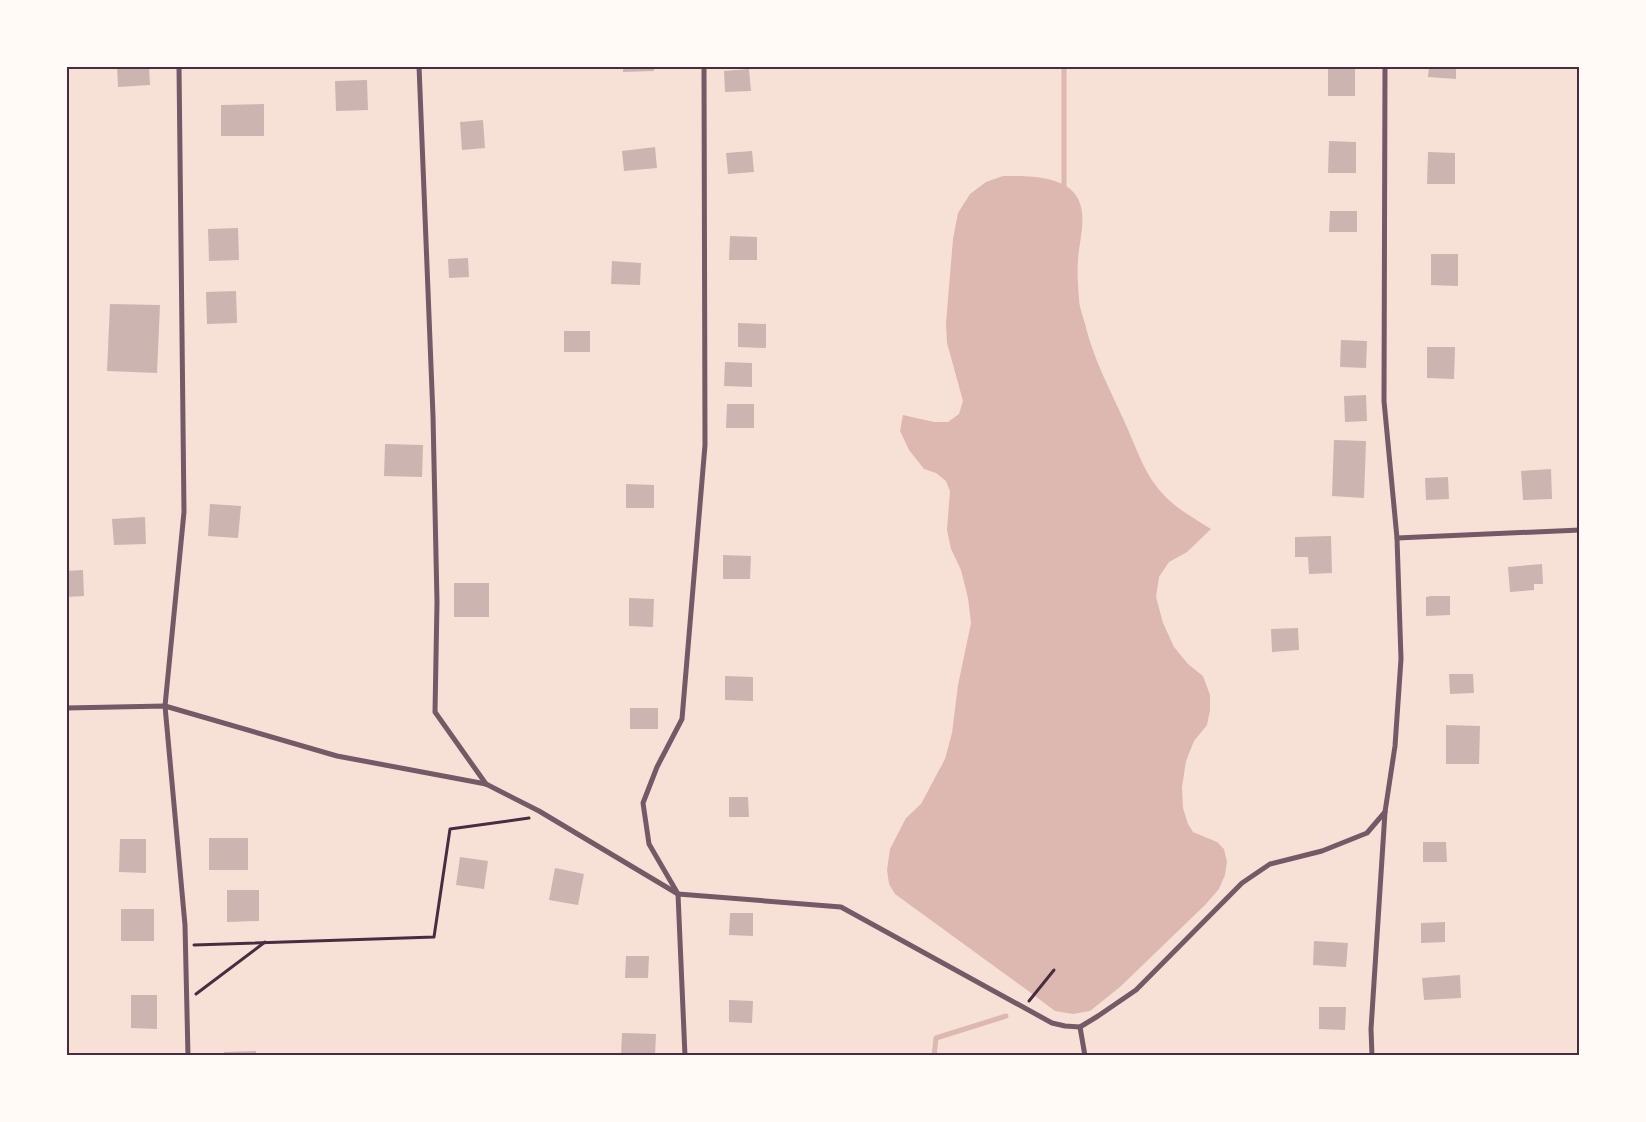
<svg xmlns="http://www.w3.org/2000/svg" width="1646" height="1122" font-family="'Noto Sans',sans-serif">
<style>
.water{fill:#dcb8b0}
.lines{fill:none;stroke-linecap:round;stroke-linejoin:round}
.stream{stroke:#dcb8b0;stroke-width:5}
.building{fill:#ccb4b1}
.path{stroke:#4a2c40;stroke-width:3}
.minor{stroke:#755966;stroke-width:5}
.neatline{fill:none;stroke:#4a2c40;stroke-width:2}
</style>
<rect width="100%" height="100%" fill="#f7e1d7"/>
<path class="water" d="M1003,176c22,0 61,-1 74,21 11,18 2,44 1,63 -1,13 0,26 1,38 0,9 4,18 6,26 9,37 25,65 40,99 10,21 17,45 32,64 14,19 35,30 54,42l-24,23 -18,10 -10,15 -3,20 7,26 11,24 14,17 15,12 7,19v15l-3,15 -13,16 -8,20 -4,26 1,21 5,16 5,8 24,10 7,7 3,13 -2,13 -6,14 -14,16 -85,82 -30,24 -17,3 -18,-3 -28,-21 -132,-96 -6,-10 -2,-14 3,-21 16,-31 15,-14 24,-45 7,-26 6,-48 13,-62 -3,-25 -7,-28 -10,-21 -4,-19 3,-39 -4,-10 -10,-8 -12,-4 -15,-19 -9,-19 3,-16 31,7h14l11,-8 4,-13 -16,-58 -1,-20 7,-84 5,-26 12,-19 16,-12z"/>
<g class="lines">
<g class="stream">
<polyline points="1064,191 1064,66"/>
<polyline points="934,1056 936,1038 1006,1016"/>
</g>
</g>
<g class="building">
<polygon points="117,66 149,66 150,85 118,87"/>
<polygon points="623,66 654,66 654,71 623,72"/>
<polygon points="1429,66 1456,66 1456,79 1428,77"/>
<polygon points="1328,68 1355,69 1355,96 1328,96"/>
<polygon points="749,69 751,91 725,92 724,71"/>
<polygon points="367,80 368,110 336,111 335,81"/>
<polygon points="264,104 264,136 221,136 221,105"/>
<polygon points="483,120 485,148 462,150 460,122"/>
<polygon points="1329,141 1356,142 1356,173 1328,173"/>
<polygon points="655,147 657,168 624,171 622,151"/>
<polygon points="752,151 754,172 728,174 726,153"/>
<polygon points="1428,152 1455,153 1455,184 1427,184"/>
<polygon points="1330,211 1357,211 1357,232 1329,232"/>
<polygon points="238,228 239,260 209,261 208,229"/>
<polygon points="730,236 757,237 757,260 729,260"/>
<polygon points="1431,254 1458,254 1458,286 1431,285"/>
<polygon points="468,258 469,277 449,278 448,259"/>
<polygon points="612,261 641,263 640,285 611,284"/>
<polygon points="236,291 237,323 207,324 206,292"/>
<polygon points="110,304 160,305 157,373 107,371"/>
<polygon points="738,323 766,324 766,348 738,347"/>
<rect x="564" y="331" width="26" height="21"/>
<polygon points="1341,340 1367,341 1366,368 1340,367"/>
<polygon points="1427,347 1455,347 1454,379 1427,378"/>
<polygon points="725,362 752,363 752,387 724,386"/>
<polygon points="1366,395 1367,421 1345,422 1344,396"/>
<polygon points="727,404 754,404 754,428 726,428"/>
<polygon points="1334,440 1366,441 1364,498 1332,496"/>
<polygon points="385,444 423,445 422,477 384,476"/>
<polygon points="1551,469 1552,499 1523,500 1521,471"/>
<polygon points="1448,477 1449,499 1426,500 1425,478"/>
<polygon points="626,484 654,485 654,508 626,508"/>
<polygon points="210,504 241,506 238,538 208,536"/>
<polygon points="145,517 146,544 114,545 112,519"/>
<polygon points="1331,536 1332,573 1309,574 1308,557 1295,557 1295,537"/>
<polygon points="723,555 751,556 750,579 723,579"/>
<polygon points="1542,564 1543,584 1534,584 1534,590 1510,592 1508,567"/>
<polygon points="83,570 84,596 66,597 66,571"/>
<rect x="454" y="583" width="35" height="34"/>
<polygon points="1431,596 1450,596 1450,615 1426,616 1426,597"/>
<polygon points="629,598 654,599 653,627 629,626"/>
<polygon points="1298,628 1299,650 1272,652 1271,629"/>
<polygon points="1449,674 1473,674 1474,693 1450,694"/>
<polygon points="725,676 753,677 753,701 725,700"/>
<rect x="630" y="708" width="28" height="21"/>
<polygon points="1446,725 1480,726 1479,764 1446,764"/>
<polygon points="729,797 748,797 749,817 729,817"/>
<rect x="209" y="838" width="39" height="32"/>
<polygon points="120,839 146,839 146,873 119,872"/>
<polygon points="1423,842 1446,842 1447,862 1423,862"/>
<polygon points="460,857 488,861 484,889 456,885"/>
<polygon points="555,868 584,874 578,905 549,900"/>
<polygon points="227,890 259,890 259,921 227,922"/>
<rect x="121" y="909" width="33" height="32"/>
<polygon points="730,913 753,913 753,936 729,935"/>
<polygon points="1445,922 1445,942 1421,943 1421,923"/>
<polygon points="1314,941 1348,943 1346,967 1313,965"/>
<polygon points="626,956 649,956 648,978 625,978"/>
<polygon points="1460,975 1461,998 1424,1000 1422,978"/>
<polygon points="131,995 157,995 157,1029 131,1028"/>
<polygon points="729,1000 753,1001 752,1023 729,1022"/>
<polygon points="1319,1007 1346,1007 1345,1030 1319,1029"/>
<polygon points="622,1033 656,1034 655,1056 621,1056"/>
<polygon points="256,1051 256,1056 224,1056 224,1052"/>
</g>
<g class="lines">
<g class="path">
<polyline points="194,945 434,937 450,829 529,818"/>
<polyline points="196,994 265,942"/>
<polyline points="1029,1001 1054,970"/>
</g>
<g class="minor">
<polyline points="179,66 184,512 165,706 185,925 188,1056"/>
<polyline points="419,66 433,416 437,602 435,712 486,784"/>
<polyline points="1397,538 1580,530"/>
<polyline points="66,708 165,706 337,756 486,784 539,811 678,894 841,907 1052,1023 1065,1026 1080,1027 1098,1016 1136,990 1242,883 1270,864 1322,851 1367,833 1385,812"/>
<polyline points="1080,1027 1085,1056"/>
<polyline points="685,1056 678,894 649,844 643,803 657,767 682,719 705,445 704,66"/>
<polyline points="1372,1056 1371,1029 1385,812 1395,746 1401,659 1397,538 1384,401 1385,66"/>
</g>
</g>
<rect width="1646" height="1122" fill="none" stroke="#fffaf5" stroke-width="135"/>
<rect x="68" y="68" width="1510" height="986" class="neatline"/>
</svg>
